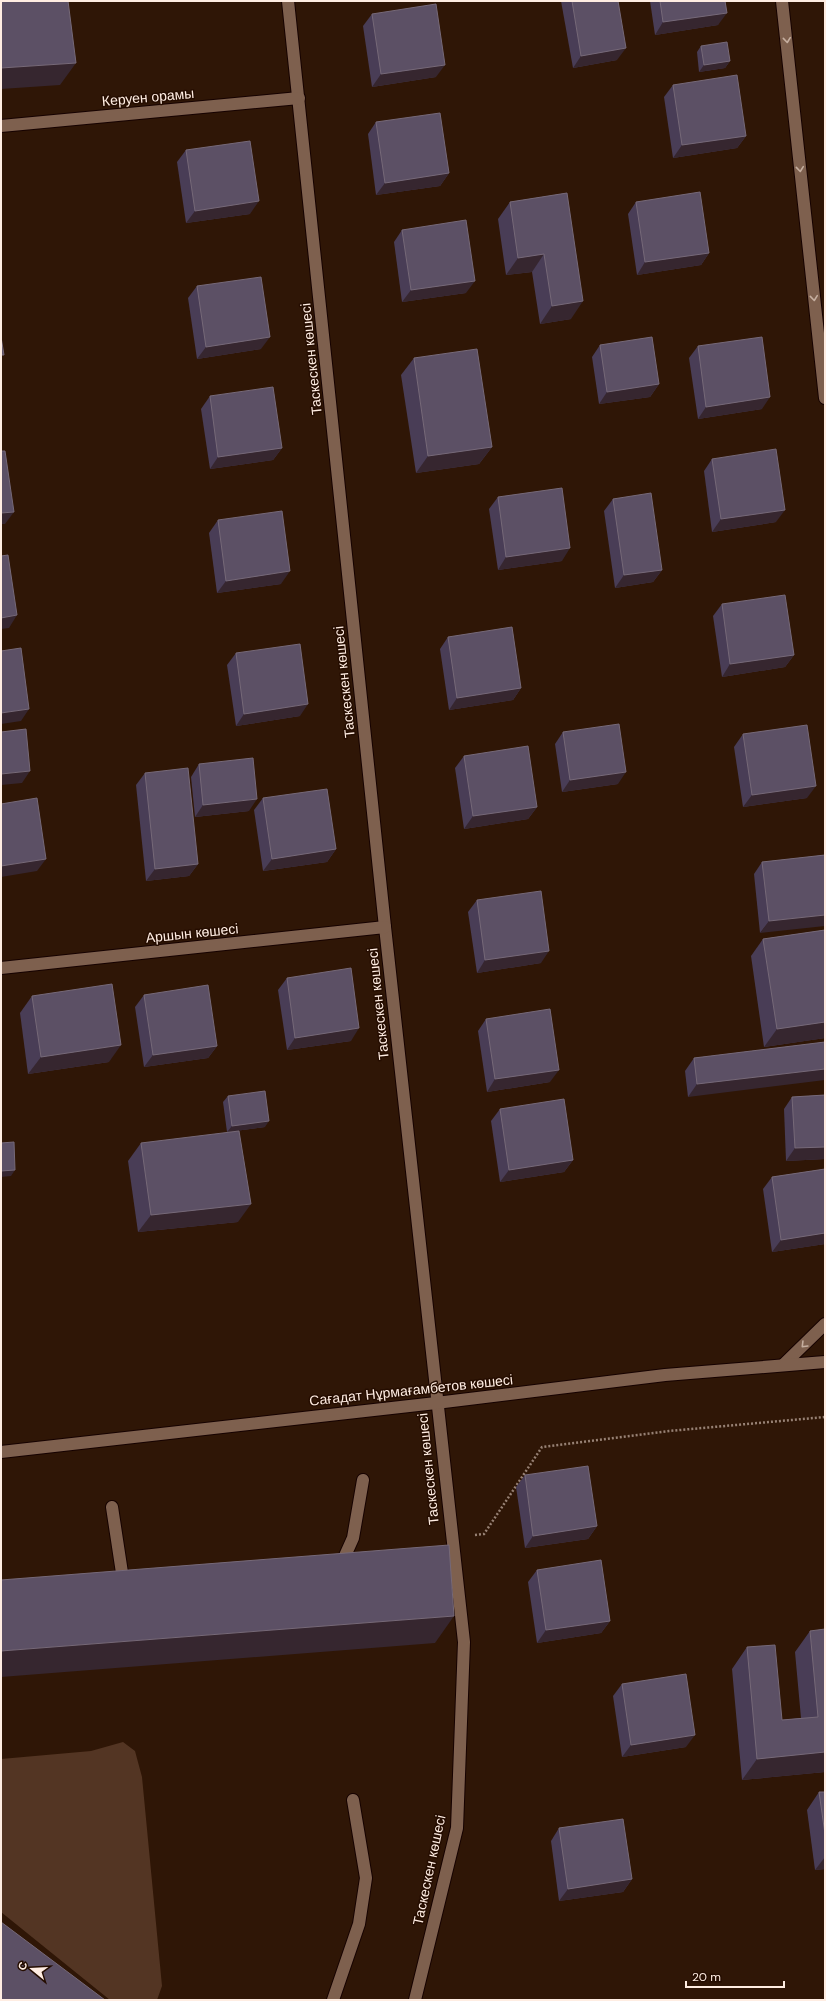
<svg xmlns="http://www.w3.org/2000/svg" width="826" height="2001" font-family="'DM Sans',sans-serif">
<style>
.green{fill:#533523}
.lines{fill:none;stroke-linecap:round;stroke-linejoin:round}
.lane-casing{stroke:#160200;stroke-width:14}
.street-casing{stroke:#160200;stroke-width:14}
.secondary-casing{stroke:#160200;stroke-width:14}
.path{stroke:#978174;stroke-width:2.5;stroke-dasharray:2 2;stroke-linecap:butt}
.lane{stroke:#7e604e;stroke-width:12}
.street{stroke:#7e604e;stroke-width:12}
.secondary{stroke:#7e604e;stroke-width:12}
.wall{fill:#493d56}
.shaded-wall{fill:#36262f}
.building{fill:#5c5065;stroke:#766978}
.oneway{stroke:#c5ae9f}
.labels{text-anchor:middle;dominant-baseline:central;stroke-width:3;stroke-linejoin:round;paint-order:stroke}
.street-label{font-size:14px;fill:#ffede2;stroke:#250d00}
</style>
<rect width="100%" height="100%" fill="#2f1606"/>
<polygon class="green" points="123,1742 135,1751 142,1777 162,1986 157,2000 110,2000 1,1912 1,1759 91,1751"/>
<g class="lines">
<g class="lane-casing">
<g id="lane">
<polyline points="782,1 825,398"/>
<polyline points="783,1365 825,1324"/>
<polyline points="112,1507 124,1586"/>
<polyline points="335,1563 344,1558 353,1538 363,1480"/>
<polyline points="333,2000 359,1924 366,1878 353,1800"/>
</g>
</g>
<g class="street-casing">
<g id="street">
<polyline points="288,1 385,927 464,1642 457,1828 415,2000"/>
<polyline points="1,126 299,98"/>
<polyline points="1,968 385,927"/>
</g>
</g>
<g class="secondary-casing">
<polyline id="secondary" points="1,1452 436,1403 665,1375 825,1362"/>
</g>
<polyline class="path" points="475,1535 484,1534 542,1447 669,1431 825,1417"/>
<use href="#lane" class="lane"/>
<use href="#street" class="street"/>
<use href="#secondary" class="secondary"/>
</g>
<g class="wall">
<polygon points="561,1 618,1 617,60 573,68"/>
<polygon points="650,1 725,1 718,25 655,35"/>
<polygon points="372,14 436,77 372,87 363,26"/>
<polygon points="701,46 730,61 725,68 699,72 697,52"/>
<polygon points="673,85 746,136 737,148 673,158 664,97"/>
<polygon points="376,122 449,173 440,186 376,195 368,134"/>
<polygon points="186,150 250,214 186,223 177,162"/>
<polygon points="567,193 571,319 540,324 532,272 506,275 498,219 510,202"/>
<polygon points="636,202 709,253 701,265 637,275 628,214"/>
<polygon points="402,230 466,293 402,302 394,242"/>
<polygon points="197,286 261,349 197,359 188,298"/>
<polygon points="600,345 659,384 650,397 599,404 592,357"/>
<polygon points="698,346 762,409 698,419 689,358"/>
<polygon points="414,358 492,447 479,464 416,473 401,375"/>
<polygon points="210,396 282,448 273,460 210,469 201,409"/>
<polygon points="712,459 776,522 712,532 704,471"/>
<polygon points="498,497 562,561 498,570 489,509"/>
<polygon points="613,499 662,570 653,582 615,588 604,511"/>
<polygon points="218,520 281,584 217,593 209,533"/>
<polygon points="722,604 794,655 785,667 722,677 713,616"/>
<polygon points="448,637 521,688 513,700 449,710 440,649"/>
<polygon points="236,653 300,716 236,726 227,665"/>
<polygon points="563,732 618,784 562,792 555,744"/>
<polygon points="743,734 807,798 743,807 734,747"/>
<polygon points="464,756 537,807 528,819 464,829 455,768"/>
<polygon points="199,764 249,811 195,817 191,777"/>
<polygon points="145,773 198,864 189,876 146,881 136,785"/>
<polygon points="263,798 336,849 327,862 263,871 254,810"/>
<polygon points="825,855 760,933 754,874 762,862"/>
<polygon points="477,900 541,963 477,973 468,912"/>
<polygon points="825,930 825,1038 764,1047 751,956 763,939"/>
<polygon points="287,978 351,1041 287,1050 278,990"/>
<polygon points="144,995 217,1046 208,1058 144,1067 135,1007"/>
<polygon points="32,996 109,1062 28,1074 20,1013"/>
<polygon points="486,1019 550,1082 487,1092 478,1031"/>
<polygon points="825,1042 688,1097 685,1071 694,1058"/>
<polygon points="825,1095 825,1159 786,1161 784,1109 792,1097"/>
<polygon points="228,1096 265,1127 227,1132 223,1102"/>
<polygon points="500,1109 573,1160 564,1172 500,1182 491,1121"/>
<polygon points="141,1143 238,1222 138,1232 128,1161"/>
<polygon points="825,1169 825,1244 772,1252 763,1189 772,1177"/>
<polygon points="525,1475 597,1526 588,1539 525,1548 516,1487"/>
<polygon points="537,1570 610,1621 601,1633 537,1643 528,1582"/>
<polygon points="810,1631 825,1772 742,1780 732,1669 747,1647 782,1720 801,1718 795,1652"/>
<polygon points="622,1684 686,1747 622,1757 613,1696"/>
<polygon points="819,1792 825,1792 825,1869 815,1870 807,1810"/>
<polygon points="559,1828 632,1879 623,1892 559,1901 551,1841"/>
</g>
<g class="shaded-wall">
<polygon points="727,13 718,25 655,35 663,22"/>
<polygon points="626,48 617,60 573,68 581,56"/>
<polygon points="730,61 725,68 699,72 704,65"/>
<polygon points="76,63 60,85 1,89 1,68"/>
<polygon points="445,65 436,77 372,87 381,74"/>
<polygon points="746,136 737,148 673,158 682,145"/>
<polygon points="449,173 440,186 376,195 385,183"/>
<polygon points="259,201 250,214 186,223 195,211"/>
<polygon points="709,253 701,265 637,275 645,262"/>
<polygon points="544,254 532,272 506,275 518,258"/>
<polygon points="475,281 466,293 402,302 411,290"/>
<polygon points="583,301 571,319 540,324 552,306"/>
<polygon points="270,337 261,349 197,359 206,347"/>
<polygon points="659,384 650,397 599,404 607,392"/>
<polygon points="770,397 762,409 698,419 706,407"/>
<polygon points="492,447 479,464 416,473 428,456"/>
<polygon points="282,448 273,460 210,469 218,457"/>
<polygon points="785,510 776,522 712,532 721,519"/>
<polygon points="14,512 5,524 1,524 1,513"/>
<polygon points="570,548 562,561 498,570 506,557"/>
<polygon points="662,570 653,582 615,588 624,575"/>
<polygon points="290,571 281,584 217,593 226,581"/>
<polygon points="17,615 9,628 1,629 1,618"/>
<polygon points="794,655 785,667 722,677 730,664"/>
<polygon points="521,688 513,700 449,710 457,698"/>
<polygon points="308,704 300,716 236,726 244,714"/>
<polygon points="29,709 21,721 1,724 1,713"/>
<polygon points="30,771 22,783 1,785 1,774"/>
<polygon points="626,772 618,784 562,792 570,780"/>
<polygon points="816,786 807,798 743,807 752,795"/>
<polygon points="257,799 249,811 195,817 203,805"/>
<polygon points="537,807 528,819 464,829 473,816"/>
<polygon points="336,849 327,862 263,871 272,859"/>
<polygon points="46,859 37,871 1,877 1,866"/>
<polygon points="198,864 189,876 146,881 155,869"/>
<polygon points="825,915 825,926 760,933 769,921"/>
<polygon points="549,951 541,963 477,973 485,960"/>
<polygon points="825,1022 825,1038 764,1047 777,1029"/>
<polygon points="359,1028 351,1041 287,1050 295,1038"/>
<polygon points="121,1045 109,1062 28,1074 41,1057"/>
<polygon points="217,1046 208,1058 144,1067 153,1055"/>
<polygon points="825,1069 825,1080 688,1097 697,1084"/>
<polygon points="559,1070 550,1082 487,1092 495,1079"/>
<polygon points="269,1121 265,1127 227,1132 232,1126"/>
<polygon points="825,1147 825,1159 786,1161 795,1148"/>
<polygon points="573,1160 564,1172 500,1182 509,1170"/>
<polygon points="15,1170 11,1176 1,1177 1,1171"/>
<polygon points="251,1204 238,1222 138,1232 151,1215"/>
<polygon points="825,1233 825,1244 772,1252 781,1240"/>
<polygon points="597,1526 588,1539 525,1548 533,1536"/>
<polygon points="454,1616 435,1643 1,1677 1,1651"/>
<polygon points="610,1621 601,1633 537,1643 546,1630"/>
<polygon points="695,1735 686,1747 622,1757 631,1745"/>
<polygon points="825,1752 825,1772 742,1780 757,1759"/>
<polygon points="825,1857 825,1869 815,1870"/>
<polygon points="632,1879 623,1892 559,1901 568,1889"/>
</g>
<g class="building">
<polygon points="1,1 68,1 76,63 1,68"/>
<polygon points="572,1 618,1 626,48 581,56"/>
<polygon points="660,1 725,1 727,13 663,22"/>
<polygon points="436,4 445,65 381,74 372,14"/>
<polygon points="727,42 730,61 704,65 701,46"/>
<polygon points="737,75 746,136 682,145 673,85"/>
<polygon points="440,113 449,173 385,183 376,122"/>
<polygon points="250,141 259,201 195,211 186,150"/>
<polygon points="700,192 709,253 645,262 636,202"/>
<polygon points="567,193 583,301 552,306 544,254 518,258 510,202"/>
<polygon points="466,220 475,281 411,290 402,230"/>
<polygon points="261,277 270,337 206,347 197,286"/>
<polygon points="1,337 4,355 1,355"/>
<polygon points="652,337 659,384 607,392 600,345"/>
<polygon points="762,337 770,397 706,407 698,346"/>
<polygon points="477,349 492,447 428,456 414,358"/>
<polygon points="273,387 282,448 218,457 210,396"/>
<polygon points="776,449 785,510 721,519 712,459"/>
<polygon points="1,451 5,451 14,512 1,513"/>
<polygon points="562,488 570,548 506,557 498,497"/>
<polygon points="651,493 662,570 624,575 613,499"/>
<polygon points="282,511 290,571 226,581 218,520"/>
<polygon points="8,555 17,615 1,618 1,556"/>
<polygon points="785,595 794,655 730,664 722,604"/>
<polygon points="512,627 521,688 457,698 448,637"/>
<polygon points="300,644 308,704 244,714 236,653"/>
<polygon points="21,648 29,709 1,713 1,651"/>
<polygon points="619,724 626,772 570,780 563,732"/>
<polygon points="807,725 816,786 752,795 743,734"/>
<polygon points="26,729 30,771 1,774 1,732"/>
<polygon points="528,746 537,807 473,816 464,756"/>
<polygon points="253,758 257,799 203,805 199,764"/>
<polygon points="188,768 198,864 155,869 145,773"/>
<polygon points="327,789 336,849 272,859 263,798"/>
<polygon points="37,798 46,859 1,866 1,804"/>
<polygon points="825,855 825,915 769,921 762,862"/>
<polygon points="541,891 549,951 485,960 477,900"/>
<polygon points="825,930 825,1022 777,1029 763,939"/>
<polygon points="351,968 359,1028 295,1038 287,978"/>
<polygon points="112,984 121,1045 41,1057 32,996"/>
<polygon points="208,985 217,1046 153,1055 144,995"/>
<polygon points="550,1009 559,1070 495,1079 486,1019"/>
<polygon points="825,1042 825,1069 697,1084 694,1058"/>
<polygon points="265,1091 269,1121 232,1126 228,1096"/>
<polygon points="825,1095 825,1147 795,1148 792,1097"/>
<polygon points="564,1099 573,1160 509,1170 500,1109"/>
<polygon points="239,1131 251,1204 151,1215 141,1143"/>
<polygon points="14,1142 15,1170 1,1171 1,1143"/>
<polygon points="825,1169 825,1233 781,1240 772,1177"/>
<polygon points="588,1466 597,1526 533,1536 525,1475"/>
<polygon points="449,1545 454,1616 1,1651 1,1580"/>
<polygon points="601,1560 610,1621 546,1630 537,1570"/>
<polygon points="825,1629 825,1752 757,1759 747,1647 775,1645 782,1720 818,1717 810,1631"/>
<polygon points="686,1674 695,1735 631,1745 622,1684"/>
<polygon points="819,1792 825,1792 825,1834"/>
<polygon points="623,1819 632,1879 568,1889 559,1828"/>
<polygon points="1,1922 105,2000 1,2000"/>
</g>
<defs><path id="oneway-chevron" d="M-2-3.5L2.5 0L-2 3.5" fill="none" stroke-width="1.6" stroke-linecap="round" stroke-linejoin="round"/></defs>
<g class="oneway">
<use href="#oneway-chevron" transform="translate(787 40) rotate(84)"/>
<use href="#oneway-chevron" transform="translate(800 169) rotate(84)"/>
<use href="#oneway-chevron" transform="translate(814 298) rotate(84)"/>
<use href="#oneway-chevron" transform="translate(804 1345) rotate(135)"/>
</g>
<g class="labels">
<g class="street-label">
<text transform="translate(148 97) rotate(-5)">Керуен орамы</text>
<text transform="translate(311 359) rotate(-96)">Таскескен көшесі</text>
<text transform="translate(344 682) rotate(-96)">Таскескен көшесі</text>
<text transform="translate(192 933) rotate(-6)">Аршын көшесі</text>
<text transform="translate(378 1004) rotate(-96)">Таскескен көшесі</text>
<text transform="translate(411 1390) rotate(-6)">Сағадат Нұрмағамбетов көшесі</text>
<text transform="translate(428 1469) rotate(-96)">Таскескен көшесі</text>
<text transform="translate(429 1870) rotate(-78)">Таскескен көшесі</text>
</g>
</g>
<rect width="826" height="2001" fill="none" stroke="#ffede2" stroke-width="4"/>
<g transform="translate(32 1969) rotate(288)" stroke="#250d00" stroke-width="3" paint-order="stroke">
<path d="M0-3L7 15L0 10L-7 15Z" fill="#ffede2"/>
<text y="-6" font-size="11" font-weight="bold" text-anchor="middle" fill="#ffede2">С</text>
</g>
<path d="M686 1981v6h98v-6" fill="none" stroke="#ffede2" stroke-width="2"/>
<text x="692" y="1981" font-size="12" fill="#ffede2" stroke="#250d00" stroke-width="3" paint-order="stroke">20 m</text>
</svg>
